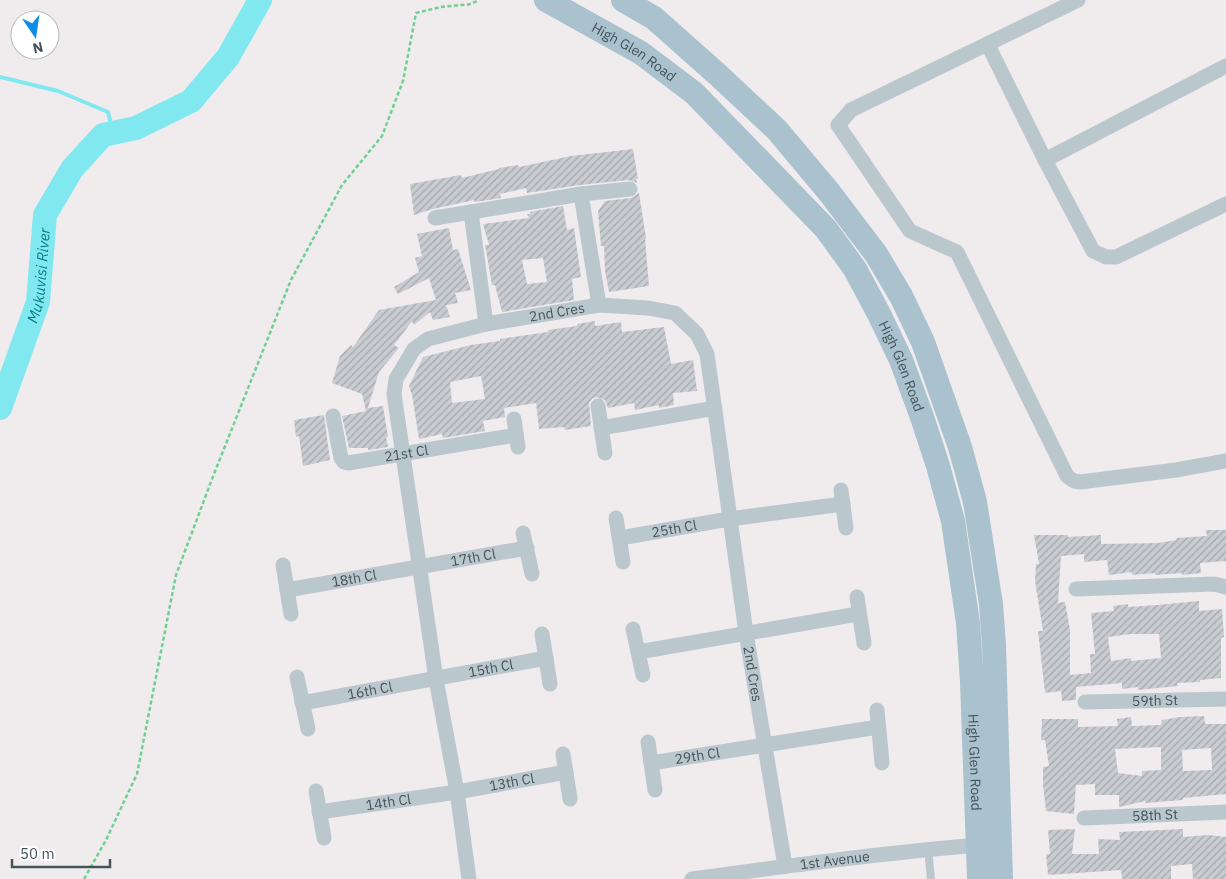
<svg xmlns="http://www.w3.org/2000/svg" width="1226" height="879" font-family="'IBM Plex Sans',sans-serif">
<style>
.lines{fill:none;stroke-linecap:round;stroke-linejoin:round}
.stream{stroke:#82e8f0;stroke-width:4}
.river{stroke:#82e8f0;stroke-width:24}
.building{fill:url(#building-hatch);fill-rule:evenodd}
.path{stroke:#6ed092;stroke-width:2.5;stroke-dasharray:4 2.5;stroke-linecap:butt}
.lane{stroke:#bac7cd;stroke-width:8}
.street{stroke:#bac7cd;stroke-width:15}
.primary{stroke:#aac1ce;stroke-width:24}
.labels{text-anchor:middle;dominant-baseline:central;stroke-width:4.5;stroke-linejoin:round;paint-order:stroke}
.street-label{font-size:14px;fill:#44535b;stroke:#fff}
.water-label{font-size:15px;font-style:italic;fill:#087d86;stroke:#fff}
</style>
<defs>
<pattern id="building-hatch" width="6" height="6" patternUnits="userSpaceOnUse" patternTransform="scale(1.25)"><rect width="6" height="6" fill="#c9cdd2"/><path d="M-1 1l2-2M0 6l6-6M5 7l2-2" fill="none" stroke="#a5a9ad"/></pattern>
</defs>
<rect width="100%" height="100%" fill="#f0eced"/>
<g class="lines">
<polyline class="stream" points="0,77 58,91 108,112 113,133"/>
<path class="river" id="s1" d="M0,408l38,-106 7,-87 27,-46 31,-34 33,-7 55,-27 37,-44 32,-57"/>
</g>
<g class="building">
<polygon points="633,149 638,179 636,179 637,183 629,180 580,185 527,193 526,188 500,194 501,198 475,202 474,200 433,209 414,215 410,184 461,175 462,178 499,169 499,168 518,165 519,167 571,156"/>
<polygon points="639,193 646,238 645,239 649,286 609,292 605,271 604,246 601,246 598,211 605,201 631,198"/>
<path d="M563,206l4,24 7,-2 7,49 -9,2 2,21 -72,12 -7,-27h-3l-7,-40h4l-6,-21 46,-6 -2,-4h4l-1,-2zM543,258l4,24 -20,2 -5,-24z"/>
<polygon points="449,228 453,250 458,249 471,290 455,293 458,303 446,305 450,317 433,320 430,312 414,325 412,321 394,345 399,348 379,372 368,408 383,406 388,437 386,437 388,447 368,450 368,448 349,448 342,416 366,411 362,394 332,383 340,356 351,345 353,347 379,310 436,300 429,278 398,294 394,287 419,272 415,258 422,256 417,234"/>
<path d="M595,321v5l26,-4 1,10 42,-5 7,37 22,-4 4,31 -24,2 1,12 -15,3v-3l-24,5 -1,-7 -26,5 -3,-8 -9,-3 -4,2 -3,4 2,23 -26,4 -1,-3 -25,2 -3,-26 -32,5 1,9 -22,4 2,10 -42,7 -1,-4 -23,5 -7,-44 -3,-9 14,-29 48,-12 29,-4v-2l48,-7v-2l29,-4v-2zM481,376l4,23 -33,4 -2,-21z"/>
<polygon points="324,415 330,460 303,466 299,436 296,437 294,420"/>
<path d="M1206,530h20v31l-26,2 1,10 -19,2v-2l-27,2v-2l-23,2v-3l-23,3 -2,-15 -23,2v-8l-23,2 -3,47 7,-1 5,28v45l21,-2 -1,-19h5l-4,-41 23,-2 -1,-5 15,-2v3l29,-2 42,-4v10l23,-2 2,28 -3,1v40l-21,2v2l-23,1 1,3 -40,4v-3l-16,2v-6l-46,4v13l-14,1 -1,-10 -16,2 -7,-62h5l-8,-50 1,-17h3l-5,-29h34v2l33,-2v9l57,-1 19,-3 -1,-2 31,-2zM1131,634h28l2,24 -30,3v-3l-20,3 -3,-24z"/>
<path d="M1204,716l1,8h21v70l-43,4v2l-38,3v-2l-26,6v-12h-24v-11l-19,1 -2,29 -28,-3 -3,-26v-18l6,-1 -4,-26h-4l1,-21h36v8l40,-1 -1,-7 14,-2 1,9 29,-1 1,-5 18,-3zM1161,747v23l-19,1v5l-24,-3 -3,-24zM1211,748l1,22 -29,1 -1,-21z"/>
<polygon points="1075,829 1072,854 1099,854 1098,839 1120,840 1119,832 1183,829 1183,837 1208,835 1226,837 1226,879 1193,879 1192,864 1171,866 1171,879 1122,879 1121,870 1048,875 1046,854 1050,854 1048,830"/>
</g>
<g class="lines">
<polyline class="path" points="84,879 106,840 137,774 176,575 212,479 291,280 342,185 382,136 403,81 416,13 441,7 471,4 479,0"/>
<polyline class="lane" points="928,849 931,879"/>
<g class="street">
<polyline points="1078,0 851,110 838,125 910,231 957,252 1067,476 1074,481 1080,482 1176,470 1226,461"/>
<polyline points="988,45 1045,160 1093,251 1106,257 1116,257 1226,204"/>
<polyline points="1045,160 1226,66"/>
<polyline points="581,194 599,305"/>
<polyline points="471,212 486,324"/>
<polyline points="435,218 581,194 630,189"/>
<polyline points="598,406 605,453"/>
<path id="s2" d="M333,416l8,42 3,4 4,1 168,-28"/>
<polyline points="514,419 518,447"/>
<polyline points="601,428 715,408"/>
<polyline points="841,490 846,528"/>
<polyline points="616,518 623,562"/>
<polyline points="523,533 532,574"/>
<path id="s3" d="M620,538l109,-19 114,-15"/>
<polyline points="283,565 291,614"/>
<polyline points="1076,589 1214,584 1226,587"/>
<path id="s4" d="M287,590l240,-42"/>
<polyline points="857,597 864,643"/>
<polyline points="633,629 643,675"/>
<polyline points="542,634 550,684"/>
<polyline points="638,652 858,614"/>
<polyline points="297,677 308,729"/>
<path id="s5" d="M1085,702l141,-3"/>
<path id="s6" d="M302,703l244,-45"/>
<polyline points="877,710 882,763"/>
<path id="s7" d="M648,742l3,21 227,-36"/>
<polyline points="563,754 570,799"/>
<polyline points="651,763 655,790"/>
<polyline points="316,791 324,838"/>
<path id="s8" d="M319,812l138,-20 109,-20"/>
<path id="s9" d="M1084,818l142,-6"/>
<path id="s10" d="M469,879l-12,-87 -21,-113 -42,-285 2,-15 18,-30 14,-10 58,-15 113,-19 49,3 27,5 22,21 10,20 39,279 39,233"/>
<path id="s11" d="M692,879c95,-13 190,-26 286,-34"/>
</g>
<g class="primary">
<path id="s12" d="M546,0l95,53 53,40 132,136 29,40 24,45 22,46 21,57 16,49 15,55 15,102 4,59 7,197"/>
<polyline points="623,0 654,18 717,74 777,130 829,192 876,254 901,296 923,342 960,447 975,502 991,604 994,645 1001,879"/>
</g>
</g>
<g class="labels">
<g class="street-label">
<text stroke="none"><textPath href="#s12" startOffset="102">High Glen Road</textPath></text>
<text stroke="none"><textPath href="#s10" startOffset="690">2nd Cres</textPath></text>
<text stroke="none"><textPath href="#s12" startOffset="522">High Glen Road</textPath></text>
<text stroke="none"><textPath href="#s2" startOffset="111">21st Cl</textPath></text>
<text stroke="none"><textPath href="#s3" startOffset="55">25th Cl</textPath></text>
<text stroke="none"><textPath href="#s4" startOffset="189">17th Cl</textPath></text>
<text stroke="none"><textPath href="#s4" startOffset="68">18th Cl</textPath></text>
<text stroke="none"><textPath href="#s6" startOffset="192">15th Cl</textPath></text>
<text stroke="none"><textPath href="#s10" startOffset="1185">2nd Cres</textPath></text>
<text stroke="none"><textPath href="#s6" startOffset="69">16th Cl</textPath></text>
<text stroke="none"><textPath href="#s5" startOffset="70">59th St</textPath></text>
<text stroke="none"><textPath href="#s7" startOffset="68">29th Cl</textPath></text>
<text stroke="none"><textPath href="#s12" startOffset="928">High Glen Road</textPath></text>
<text stroke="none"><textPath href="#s8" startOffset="195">13th Cl</textPath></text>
<text stroke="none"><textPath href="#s8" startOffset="70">14th Cl</textPath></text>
<text stroke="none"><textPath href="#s9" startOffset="71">58th St</textPath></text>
<text stroke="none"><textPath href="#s11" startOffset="144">1st Avenue</textPath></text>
</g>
<g class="water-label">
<text stroke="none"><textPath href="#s1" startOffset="139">Mukuvisi River</textPath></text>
</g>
</g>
<g transform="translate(35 35) rotate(167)"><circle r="24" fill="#ffffff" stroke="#b4babd"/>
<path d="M0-4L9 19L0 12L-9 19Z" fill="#108be6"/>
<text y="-8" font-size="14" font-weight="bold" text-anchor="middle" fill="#44535b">N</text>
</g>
<path d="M12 859v8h98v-8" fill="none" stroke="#44535b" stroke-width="2.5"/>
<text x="20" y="859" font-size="15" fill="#44535b" stroke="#ffffff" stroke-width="4" paint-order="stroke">50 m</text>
</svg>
